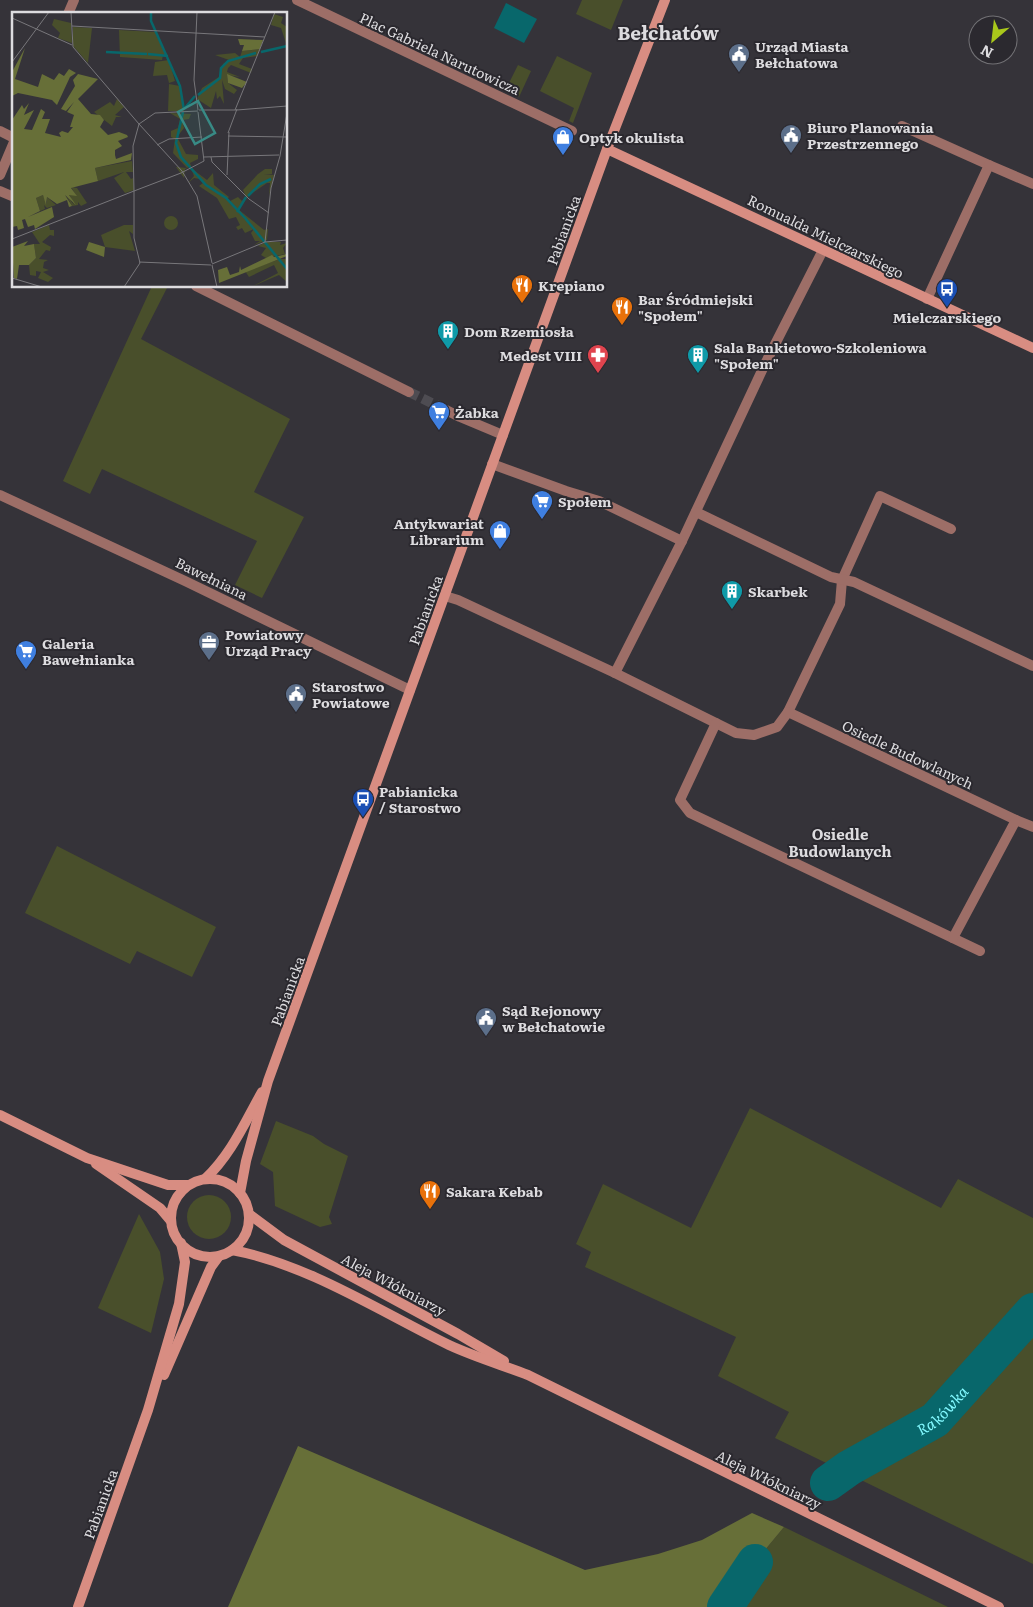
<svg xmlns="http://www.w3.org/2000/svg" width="1033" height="1607" font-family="Literata,serif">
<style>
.green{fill:#494f2b}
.forest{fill:#676f38}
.water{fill:#08676b}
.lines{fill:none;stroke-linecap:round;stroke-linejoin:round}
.river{stroke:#08676b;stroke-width:36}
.street-tunnel{stroke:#4e4c52;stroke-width:10;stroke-dasharray:10 5;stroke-linecap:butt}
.street{stroke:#9d6e67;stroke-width:10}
.secondary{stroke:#d88d82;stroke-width:10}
.labels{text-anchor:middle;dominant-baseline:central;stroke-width:4;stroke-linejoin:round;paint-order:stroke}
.poi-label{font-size:14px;font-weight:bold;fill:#dddcdf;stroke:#2b292f;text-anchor:start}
.street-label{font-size:14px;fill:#dddcdf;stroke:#2b292f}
.neighbourhood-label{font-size:15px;font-weight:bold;fill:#dddcdf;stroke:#2b292f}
.water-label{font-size:15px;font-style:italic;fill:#82f9ff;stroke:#2b292f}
.district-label{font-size:19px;font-weight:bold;fill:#dddcdf;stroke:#2b292f}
.inset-river{fill:none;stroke:#08676b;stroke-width:2.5}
.inset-road{fill:none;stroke:#78777b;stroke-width:1}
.view{fill:#388a85;fill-opacity:0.15;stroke:#388a85;stroke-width:2.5}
.inset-edge{fill:none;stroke:#dddcdf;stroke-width:2.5}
</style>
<rect width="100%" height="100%" fill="#353339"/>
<g class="green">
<polygon points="582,0 623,0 611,30 576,14"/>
<polygon points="557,56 592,73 573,123 569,121 574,108 540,91"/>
<polygon points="518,65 531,71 519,97 505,91"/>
<polygon points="152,286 168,286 141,339 290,419 254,492 304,517 262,598 235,585 257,541 102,469 90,494 63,481"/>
<polygon points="57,846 216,927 192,977 137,951 130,964 25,913"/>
<polygon points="750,1108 941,1208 958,1179 1033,1218 1033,1564 775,1438 789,1412 718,1376 736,1337 585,1267 591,1252 576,1244 603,1184 691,1228"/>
<polygon points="276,1121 313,1136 324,1144 348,1156 329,1217 332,1224 320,1227 275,1206 273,1172 260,1164"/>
<circle cx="209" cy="1217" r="22"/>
<polygon points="139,1214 160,1252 164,1279 151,1333 98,1308"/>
<polygon points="784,1527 948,1607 725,1607 755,1562"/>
</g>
<polygon class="forest" points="298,1446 585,1570 658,1554 702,1540 752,1513 784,1527 755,1562 725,1607 228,1607"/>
<polygon class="water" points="506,3 537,19 524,43 494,28"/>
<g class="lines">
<g class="river">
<path id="s1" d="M828,1483l21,-15 86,-48 98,-109"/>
<polyline points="725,1607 755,1562"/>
</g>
<polyline class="street-tunnel" points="409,392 440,407"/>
<g class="street">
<polyline points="297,0 572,131"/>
<polyline points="68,14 74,0"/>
<polyline points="902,126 989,165 927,299"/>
<polyline points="0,131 14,138"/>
<polyline points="989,165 1033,184"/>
<polyline points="0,175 14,142"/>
<polyline points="0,191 14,197"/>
<polyline points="823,250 765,364 682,541 615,673 736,733 754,735 777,727 788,712 840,604 842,580 880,496 951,529"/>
<polyline points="196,286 409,392"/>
<polyline points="440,407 460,417 503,435"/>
<polyline points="492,464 566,491 599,501 682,541"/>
<polyline points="0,495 185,581 410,690"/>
<polyline points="696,512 831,577 854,582 1033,666"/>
<polyline points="445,596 458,600 615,673"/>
<polyline points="788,712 1016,820"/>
<polyline points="716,723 680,800 690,813 980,951"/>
<polyline points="953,938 1016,820 1033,827"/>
</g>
<g class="secondary">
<path d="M607,149c142,65 284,133 426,199"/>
<polyline points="0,1115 87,1158 168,1185 188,1185"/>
<polyline points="96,1164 160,1208 171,1221"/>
<path d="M205,1179c26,-24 40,-57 57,-87"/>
<circle cx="210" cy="1218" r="39"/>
<polyline points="240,1193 246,1161 268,1081 607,149 665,0"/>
<polyline points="249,1214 284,1240 458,1334 504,1361"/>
<path d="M232,1250c75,14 149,62 217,95 26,12 53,20 79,30l471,232"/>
<polyline points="164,1375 211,1267 219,1256"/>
<polyline points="78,1607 148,1410 179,1304 185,1262 181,1243"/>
</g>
</g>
<defs>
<g id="civic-pin" transform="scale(1.125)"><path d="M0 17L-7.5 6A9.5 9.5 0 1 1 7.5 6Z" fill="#5c6f8a" stroke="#2b292f"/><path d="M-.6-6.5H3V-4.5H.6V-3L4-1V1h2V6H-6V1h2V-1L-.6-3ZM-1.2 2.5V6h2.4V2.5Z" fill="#fff"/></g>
<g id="shop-pin" transform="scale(1.125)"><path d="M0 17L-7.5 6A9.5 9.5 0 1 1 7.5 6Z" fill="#3f7fe0" stroke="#2b292f"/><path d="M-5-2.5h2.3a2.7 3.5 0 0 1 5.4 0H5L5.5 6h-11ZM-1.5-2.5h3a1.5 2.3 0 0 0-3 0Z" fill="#fff"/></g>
<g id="restaurant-pin" transform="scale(1.125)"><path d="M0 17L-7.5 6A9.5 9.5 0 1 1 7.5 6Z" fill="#e8710a" stroke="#2b292f"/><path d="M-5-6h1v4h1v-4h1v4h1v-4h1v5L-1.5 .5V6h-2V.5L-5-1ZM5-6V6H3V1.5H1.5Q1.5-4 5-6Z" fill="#fff"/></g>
<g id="bus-pin" transform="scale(1.125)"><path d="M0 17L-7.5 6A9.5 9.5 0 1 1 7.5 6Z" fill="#1a4fb4" stroke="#2b292f"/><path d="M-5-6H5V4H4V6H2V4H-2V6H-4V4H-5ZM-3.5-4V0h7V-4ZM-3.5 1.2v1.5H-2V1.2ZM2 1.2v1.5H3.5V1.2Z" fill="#fff"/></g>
<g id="building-pin" transform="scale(1.125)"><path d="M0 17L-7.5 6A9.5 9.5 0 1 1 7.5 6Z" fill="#0f9aa8" stroke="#2b292f"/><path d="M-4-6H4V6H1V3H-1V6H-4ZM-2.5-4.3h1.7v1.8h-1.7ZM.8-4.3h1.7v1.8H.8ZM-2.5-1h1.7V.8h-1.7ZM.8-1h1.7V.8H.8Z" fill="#fff"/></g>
<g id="pharmacy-pin" transform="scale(1.125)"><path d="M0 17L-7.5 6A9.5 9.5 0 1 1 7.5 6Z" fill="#e0444e" stroke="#2b292f"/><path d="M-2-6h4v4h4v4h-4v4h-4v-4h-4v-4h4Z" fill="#fff"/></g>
<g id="supermarket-pin" transform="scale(1.125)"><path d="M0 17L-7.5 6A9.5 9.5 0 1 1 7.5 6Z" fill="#3f7fe0" stroke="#2b292f"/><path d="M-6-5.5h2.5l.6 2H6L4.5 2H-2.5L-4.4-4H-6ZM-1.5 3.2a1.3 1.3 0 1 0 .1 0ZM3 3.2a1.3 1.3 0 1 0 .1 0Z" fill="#fff"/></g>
<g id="office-pin" transform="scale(1.125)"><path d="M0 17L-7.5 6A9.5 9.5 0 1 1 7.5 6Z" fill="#5c6f8a" stroke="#2b292f"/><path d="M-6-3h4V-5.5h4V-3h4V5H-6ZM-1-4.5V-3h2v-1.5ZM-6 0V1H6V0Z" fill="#fff"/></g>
</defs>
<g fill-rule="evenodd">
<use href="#civic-pin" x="739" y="54"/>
<use href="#civic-pin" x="791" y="135"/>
<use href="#shop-pin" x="563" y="137"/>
<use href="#restaurant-pin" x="522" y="285"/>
<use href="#bus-pin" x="947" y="289"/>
<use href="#restaurant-pin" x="622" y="307"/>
<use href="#building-pin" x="448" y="331"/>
<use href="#pharmacy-pin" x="598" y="355"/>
<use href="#building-pin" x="698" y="355"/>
<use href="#supermarket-pin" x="439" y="412"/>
<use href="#supermarket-pin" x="542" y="501"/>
<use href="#shop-pin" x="500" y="531"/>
<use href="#building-pin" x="732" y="591"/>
<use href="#office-pin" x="209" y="642"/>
<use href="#supermarket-pin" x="26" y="651"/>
<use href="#civic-pin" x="296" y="694"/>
<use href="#bus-pin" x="363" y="799"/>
<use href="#civic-pin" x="486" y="1018"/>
<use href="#restaurant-pin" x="430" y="1191"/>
</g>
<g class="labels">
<g class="poi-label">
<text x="755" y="46">Urząd Miasta<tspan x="755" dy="16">Bełchatowa</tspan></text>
<text x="807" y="127">Biuro Planowania<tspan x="807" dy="16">Przestrzennego</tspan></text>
<text x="579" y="137">Optyk okulista</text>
<text x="538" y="285">Krepiano</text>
<text x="638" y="299">Bar Śródmiejski<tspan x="638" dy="16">"Społem"</tspan></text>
<text x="947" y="317" text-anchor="middle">Mielczarskiego</text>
<text x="464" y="331">Dom Rzemiosła</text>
<text x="714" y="347">Sala Bankietowo-Szkoleniowa<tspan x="714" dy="16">"Społem"</tspan></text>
<text x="582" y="355" text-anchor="end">Medest VIII</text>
<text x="455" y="412">Żabka</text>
<text x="558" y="501">Społem</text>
<text x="484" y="523" text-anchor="end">Antykwariat<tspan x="484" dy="16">Librarium</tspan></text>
<text x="748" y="591">Skarbek</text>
<text x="225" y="634">Powiatowy<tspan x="225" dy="16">Urząd Pracy</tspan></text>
<text x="42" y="643">Galeria<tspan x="42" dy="16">Bawełnianka</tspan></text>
<text x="312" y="686">Starostwo<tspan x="312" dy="16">Powiatowe</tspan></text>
<text x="379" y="791">Pabianicka<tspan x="379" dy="16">/ Starostwo</tspan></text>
<text x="502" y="1010">Sąd Rejonowy<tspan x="502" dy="16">w Bełchatowie</tspan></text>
<text x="446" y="1191">Sakara Kebab</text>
</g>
<g class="street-label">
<text transform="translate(440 53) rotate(25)">Plac Gabriela Narutowicza</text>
<text transform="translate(563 230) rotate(-70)">Pabianicka</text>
<text transform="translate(826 236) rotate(26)">Romualda Mielczarskiego</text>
<text transform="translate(212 578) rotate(26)">Bawełniana</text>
<text transform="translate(425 610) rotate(-70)">Pabianicka</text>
<text transform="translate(908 754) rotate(25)">Osiedle Budowlanych</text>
<text transform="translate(287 991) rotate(-70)">Pabianicka</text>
<text transform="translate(394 1284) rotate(28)">Aleja Włókniarzy</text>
<text transform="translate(769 1479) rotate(26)">Aleja Włókniarzy</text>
<text transform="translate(100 1504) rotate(-70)">Pabianicka</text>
</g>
<g class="neighbourhood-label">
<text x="840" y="833">Osiedle<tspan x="840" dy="17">Budowlanych</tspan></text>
</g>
<g class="water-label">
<text stroke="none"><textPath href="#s1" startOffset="136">Rakówka</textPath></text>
</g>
<g class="district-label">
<text x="668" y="32">Bełchatów</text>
</g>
</g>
<g transform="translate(12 12)">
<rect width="275" height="275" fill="#353339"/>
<path d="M262,2l9,3 -2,6 6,4v19l-6,-18 -10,-3zM42,7l17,4 1,20 -14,-5 2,-5 -8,-8zM61,15l19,1 -4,35 -15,-17zM107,18l36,2 12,23h-4l-1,5 -42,-3zM248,37l-3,7 -14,2 -4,6 13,5 -1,4 -20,-8 -3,3 -1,4 13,5 -13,-2 1,8 9,7 -3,4 -9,-5 -3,-9 2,24 -4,-8 -3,3 -1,-8 -5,17 -14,-9 5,-11 17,-11 4,-13 6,-4 -14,-5 20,-2 5,4 2,-6zM157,48l6,21 -6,2 -2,-8 -14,1 2,-14zM157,72l11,2 4,25h-16zM105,87l7,8 -9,8 7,2h-6l-4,9 -18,-14 16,-10 4,4zM158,101l21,1 -2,5 -7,1 2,8 -7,9 9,17 12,1v4l-8,4 1,3 -6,3 -1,9 -8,-11 11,1 -14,-15 2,-14 -4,-2v-6l7,-3 2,-9zM120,149l1,11h-7l5,7 2,-1 1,12 -9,3 -11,-15 10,-6 -26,9 -3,-13zM179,156l16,12 6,-7 1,12 15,12 -2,2 5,7 -2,-5 8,-4 4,4 4,-4 -3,-7 15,-16 7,-5h7v5h-8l10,1 -5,21 1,-13h-3l-19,13 -9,14 25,20 4,-1 -1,11 -13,5 6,-4h-5l-4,-8 3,-4 -9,4 -3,-5 -4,2 -2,-3 4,-2 -4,-8 -7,2 -12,-21 -18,-12 4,-3 -3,-4 -6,-1 -6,5 6,-7zM59,175l6,1 10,15 -6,3 -3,-4v3l-6,1 -7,-13 9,12 -5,-11 7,1zM31,183l4,9v-7l9,8 -9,3 -3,-3 1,4 -5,2 -4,-13zM152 211a7 7 0 1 1 14 0a7 7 0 1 1-14 0ZM37,213l1,5h4v6l-4,-1 -8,7 9,5 -1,4 -4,-1 -7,9 9,1 -4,2 -1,6 6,2 -6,2 10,6 -5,4 -10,-4 3,-6 -5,-1v5l-6,-1 -1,-10 7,-7 -2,-14h6l-8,-12zM112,213h9v9l-4,-3 6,20 -30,-4 -4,-12zM254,230h15l-1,3 7,-2 -4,5 2,6 -19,4 -5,-3 5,-7 -8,-2zM268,247h7v23l-8,-7 -28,12 27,-14 -4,-8 -25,12 -4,-6z" fill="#494f2b"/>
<path d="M226,27l25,1 -3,9 -18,2 2,-6h-4zM13,36l-10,31 23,8 4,-13 12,6 5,-7 5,3 5,-7 7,4 -6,4 -13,28 -5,-5 -34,-7 -6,3v-24zM66,62l20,5 -20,20 13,15 9,1 4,5 -4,7 8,8 11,-3 8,3 1,2 -10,4 4,5 -7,4v5l1,4 16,-6 -1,7 -36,8 3,13 -27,7 6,8 -8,-1 7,10 -11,-10 7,11 -3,1 -2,-7 -10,4 -10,-7 -1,8 -3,-10 -7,3 4,13 -12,6 24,-10 2,10 -19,12 -1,-4 -6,2 -3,-8 -3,1 2,8 -6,2 -1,-4 -5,1v-107l10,-15 2,4 5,-6 -5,12 10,-5 -10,19 8,1 9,-21 4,3 -3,7h8l-5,14 16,4 -2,-4 3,-2 6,2 5,-6h-3l4,-12 -7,-3 7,-10 -8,9 -5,-2 14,-23 -2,-6zM215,62l20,8 -5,6 -14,-5zM16,229l-4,5 10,-2 2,14 -7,7h-10l-2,14 -3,-1 -2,-31zM77,230l16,5 -1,10 -18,-7zM275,242v2l-68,27 -1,-13 9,-3 3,8 9,-3 1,-6 1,4 31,-15 2,2z" fill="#676f38"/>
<path class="inset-river" d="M139,0v9l29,65 4,24M94,40l41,2M249,40l26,-6M136,42l20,2M186,83l22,-17 1,-10 7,-7 28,-8M172,97l11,-13M171,100l-7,31 5,14 25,28 20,13 19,20 42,51M236,184l12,-12 11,-5M225,200l9,-15"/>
<path class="inset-road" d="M59,0l2,35 66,77M185,0l-3,68 4,30M0,6l60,27M60,14l193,11M0,50l37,-50M187,98h38M223,98l40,-98M225,98l50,-4M127,112l43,47 15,25 15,67M216,121l9,-24M216,124l59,1M145,133l12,-6 33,-2M192,145l75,-2M199,145l1,5 37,37 20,14M215,163l2,-43M0,227l122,-48 -1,-45 6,-22 16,-11 43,-2M253,230l6,-54 9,-32 7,-43M127,250l72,3M200,252l53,-22 22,-2M200,253l5,22M0,266l30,9M112,275l16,-24 -6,-25v-47l47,-18 23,-12 -6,-49"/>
<path class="view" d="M186,89l17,32 -20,11 -17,-32z"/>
<rect width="275" height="275" class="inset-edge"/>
</g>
<g transform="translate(993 40) rotate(208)"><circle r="24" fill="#2b292f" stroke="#727175"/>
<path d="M0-4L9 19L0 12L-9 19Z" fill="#a9c71b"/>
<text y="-8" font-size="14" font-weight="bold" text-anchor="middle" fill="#dddcdf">N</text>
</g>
</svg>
